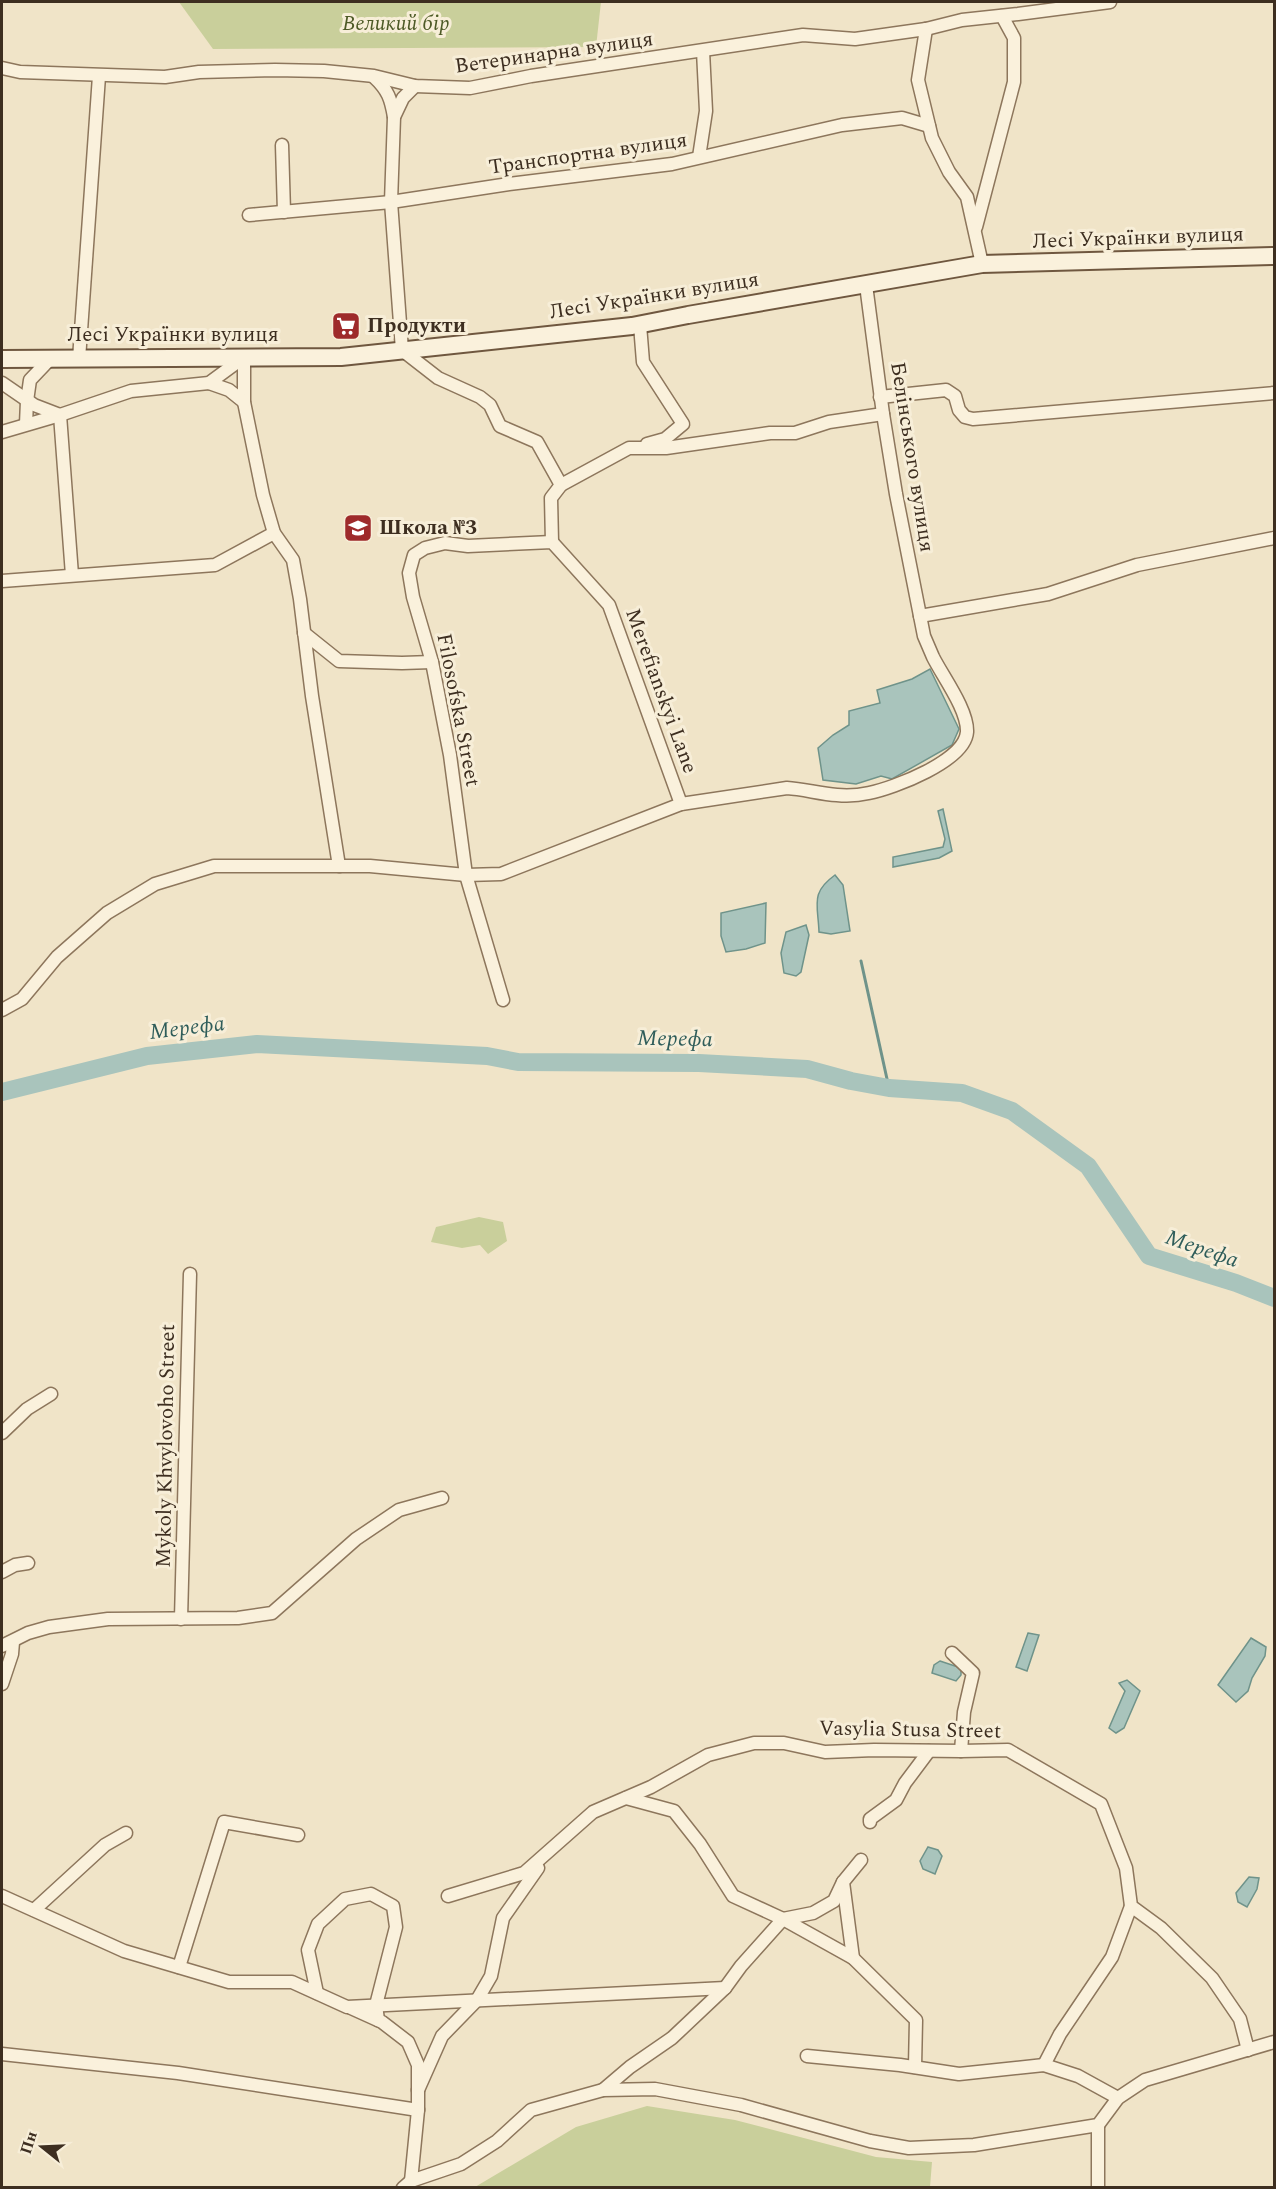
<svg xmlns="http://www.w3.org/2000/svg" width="1276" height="2189" font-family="Spectral,serif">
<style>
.green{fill:#c9cf9b}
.water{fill:#a9c4bc;stroke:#6f938a;stroke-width:1.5}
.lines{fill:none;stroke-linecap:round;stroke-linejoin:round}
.stream{stroke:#6f938a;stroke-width:3}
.river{stroke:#a9c4bc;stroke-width:18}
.street-casing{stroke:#8d765c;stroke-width:15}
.secondary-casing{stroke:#6f573f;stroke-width:20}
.street{stroke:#faf1dc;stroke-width:12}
.secondary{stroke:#faf1dc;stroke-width:16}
.labels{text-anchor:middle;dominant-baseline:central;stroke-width:6;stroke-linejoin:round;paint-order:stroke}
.park-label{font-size:21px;font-style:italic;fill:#4d5a26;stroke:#f7eed8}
.street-label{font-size:21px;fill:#3d2e20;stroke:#f7eed8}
.poi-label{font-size:21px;font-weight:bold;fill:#3d2e20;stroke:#f7eed8;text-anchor:start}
.water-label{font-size:22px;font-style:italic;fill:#2f5d5a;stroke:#f7eed8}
</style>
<rect width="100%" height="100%" fill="#f0e4c8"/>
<g class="green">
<polygon points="179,2 601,2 596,47 213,49"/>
<polygon points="479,1217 503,1222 507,1241 488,1254 480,1245 462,1248 431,1242 436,1227"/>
<polygon points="647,2106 735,2120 876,2157 932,2162 930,2187 475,2187 576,2127"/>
</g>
<g class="water">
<polygon points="930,669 959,729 952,745 892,779 881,776 856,784 823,780 818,748 833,735 849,725 849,711 880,703 877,690 912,679"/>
<polygon points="943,809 952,851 939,858 893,867 893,857 943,847 945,839 938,811"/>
<path d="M835,875l8,10 7,46 -19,3 -12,-2c-1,-28 -9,-39 16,-57z"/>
<polygon points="766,903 765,943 746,949 726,952 721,936 721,913"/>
<polygon points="806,925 809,935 801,972 796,976 784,973 781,953 786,932"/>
<polygon points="1028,1633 1039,1635 1027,1671 1016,1667"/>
<polygon points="1251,1638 1266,1647 1265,1656 1252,1678 1248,1691 1236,1702 1218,1685"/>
<polygon points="940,1661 961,1668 961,1675 956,1681 932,1673 934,1665"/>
<polygon points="1127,1680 1140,1691 1124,1728 1116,1733 1109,1728 1125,1691 1119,1683"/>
<polygon points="928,1847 938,1850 942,1856 935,1874 923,1869 920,1861"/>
<polygon points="1249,1877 1259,1878 1257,1889 1247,1907 1238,1902 1236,1893"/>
</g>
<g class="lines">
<polyline class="stream" points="861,961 889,1088"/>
<polyline class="river" points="2,1092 147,1056 257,1044 487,1056 518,1062 699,1063 807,1069 851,1081 889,1088 962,1093 1012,1111 1088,1166 1149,1256 1236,1283 1274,1298"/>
<g class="street-casing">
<g id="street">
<polyline points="926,29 918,80 932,138 949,172 967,197 982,264"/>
<polyline points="2,68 20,72 165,77 199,72 275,70 324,71 374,76 415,86 470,88 531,76 803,35 855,39 926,29 962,20 1018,14 1110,2"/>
<path d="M374,77c14,13 17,22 20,40"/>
<polyline points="415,86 403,98 394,117 391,202 402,350 438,378 480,397 490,405 500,426 537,442 561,485"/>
<polyline points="282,145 284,212"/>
<polyline points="699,157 706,111 703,51"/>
<polyline points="249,215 391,202 509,184 672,164 842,125 902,118 929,126"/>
<polyline points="976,227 1014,82 1014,38 1002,16"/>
<polyline points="640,325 643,362 683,424 665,439 647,444"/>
<polyline points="244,357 244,402 263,495 274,533 293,560 300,599 312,696 339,866"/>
<polyline points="79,359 99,76"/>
<polyline points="2,383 34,405 60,415 72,575"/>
<polyline points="209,383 229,390 244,402"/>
<polyline points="880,397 946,390 955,396 959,410 965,417 973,419 1274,393"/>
<polyline points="26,424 27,401 30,380 50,359"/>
<polyline points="2,432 60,415 131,391 209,383 243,358"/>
<polyline points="552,542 551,498 561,485 629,448 666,448 770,433 795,433 829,422 883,414"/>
<polyline points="2,581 215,565 274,533"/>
<polyline points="920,616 1048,594 1137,565 1274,538"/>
<polyline points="304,633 339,661 402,663 432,662"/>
<polyline points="503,1000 466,875 450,755 432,662 413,597 409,573 414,555 425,548 445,543 468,546 552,542 609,605 681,804"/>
<path d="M2,1010l20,-11 35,-42 50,-44 48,-29 59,-18h156l96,9 35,-1 180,-70 106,-16c17,1 33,6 50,7 10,1 23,0 32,-2 25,-5 96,-32 98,-61 1,-22 -24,-55 -34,-75 -3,-7 -6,-14 -9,-21l-28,-142 -13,-80 -17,-129"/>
<polyline points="2,1433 27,1409 51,1394"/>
<polyline points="2,1572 15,1565 28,1563"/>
<polyline points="181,1619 190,1274"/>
<polyline points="2,1646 28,1633 49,1627 108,1619 238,1618 272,1613 356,1539 399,1510 442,1498"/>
<polyline points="952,1653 973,1673 964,1712 961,1751"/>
<polyline points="2,1684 12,1654 13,1642"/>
<polyline points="626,1798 674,1811 700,1844 733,1896 783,1919 813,1913 834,1901 843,1882"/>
<polyline points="870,1822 870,1819 896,1800 905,1783 929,1751"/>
<polyline points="2,1896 124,1951 229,1982 292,1982 347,2007 725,1988"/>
<polyline points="448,1896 524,1873 593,1812 651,1787 708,1755 754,1743 784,1743 825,1752 874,1750 961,1751 1008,1750 1101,1804 1126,1868 1131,1906 1161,1928 1212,1978 1240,2019 1248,2050"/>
<polyline points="34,1910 105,1845 126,1833"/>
<polyline points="853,1958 843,1882 861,1860"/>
<polyline points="179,1967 224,1822 298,1835"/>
<polyline points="317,1993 308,1950 318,1924 345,1899 371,1894 393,1906 396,1927 376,2005 378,2020"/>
<polyline points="351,2008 382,2022 408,2042 418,2065 418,2110 411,2181"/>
<polyline points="2,2054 178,2073 418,2110"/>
<polyline points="807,2056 900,2065 959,2074 1044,2065 1078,2076 1118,2098"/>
<polyline points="1044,2065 1060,2034 1112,1957 1131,1906"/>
<polyline points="418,2090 442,2036 477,2000 491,1976 503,1918 538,1868"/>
<polyline points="603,2090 630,2067 672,2038 725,1988 741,1966 783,1919 853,1958 916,2020 915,2067"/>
<polyline points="1098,2125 1098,2188"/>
<polyline points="403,2188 411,2181 461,2164 497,2141 531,2110 603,2090 655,2089 741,2105 870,2141 909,2148 974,2145 1098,2125 1118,2098 1145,2080 1274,2042"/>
</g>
</g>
<g class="secondary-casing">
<polyline id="secondary" points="2,359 341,357 632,326 688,315 982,264 1274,256"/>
</g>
<use href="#street" class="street"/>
<use href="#secondary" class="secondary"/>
</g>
<defs>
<g id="supermarket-square" transform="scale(1.5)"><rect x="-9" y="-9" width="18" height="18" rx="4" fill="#9e2a2b" stroke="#f7eed8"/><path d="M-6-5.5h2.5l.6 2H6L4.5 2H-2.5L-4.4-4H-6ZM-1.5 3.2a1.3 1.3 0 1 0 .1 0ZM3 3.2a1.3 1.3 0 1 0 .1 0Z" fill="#fff"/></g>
<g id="school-square" transform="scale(1.5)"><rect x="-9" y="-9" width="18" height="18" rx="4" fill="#9e2a2b" stroke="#f7eed8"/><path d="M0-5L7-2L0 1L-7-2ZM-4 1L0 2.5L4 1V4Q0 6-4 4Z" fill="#fff"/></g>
</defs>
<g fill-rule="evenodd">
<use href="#supermarket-square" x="346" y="326"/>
<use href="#school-square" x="358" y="528"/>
</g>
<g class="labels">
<g class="park-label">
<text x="396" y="24">Великий бір</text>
</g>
<g class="street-label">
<text transform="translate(554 53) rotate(-8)">Ветеринарна вулиця</text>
<text transform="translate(588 154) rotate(-8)">Транспортна вулиця</text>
<text transform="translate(1138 238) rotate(-2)">Лесі Українки вулиця</text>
<text transform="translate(654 296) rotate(-9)">Лесі Українки вулиця</text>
<text x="173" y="335">Лесі Українки вулиця</text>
<text transform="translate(912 457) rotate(81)">Белінського вулиця</text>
<text transform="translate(661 691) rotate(70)">Merefianskyi Lane</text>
<text transform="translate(458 710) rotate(79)">Filosofska Street</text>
<text transform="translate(166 1446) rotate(-89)">Mykoly Khvylovoho Street</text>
<text transform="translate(910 1730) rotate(1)">Vasylia Stusa Street</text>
</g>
<g class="poi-label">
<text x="367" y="326">Продукти</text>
<text x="379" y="528">Школа №3</text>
</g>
<g class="water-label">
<text transform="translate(187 1028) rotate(-7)">Мерефа</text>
<text transform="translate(675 1039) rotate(1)">Мерефа</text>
<text transform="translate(1202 1249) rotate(19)">Мерефа</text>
</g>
</g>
<rect width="1276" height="2189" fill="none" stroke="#3d2e20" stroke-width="6"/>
<g transform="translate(42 2147) rotate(288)" stroke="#f7eed8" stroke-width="4.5" paint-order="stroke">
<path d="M0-4.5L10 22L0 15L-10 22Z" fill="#3d2e20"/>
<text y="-9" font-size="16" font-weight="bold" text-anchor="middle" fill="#3d2e20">Пн</text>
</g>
</svg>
